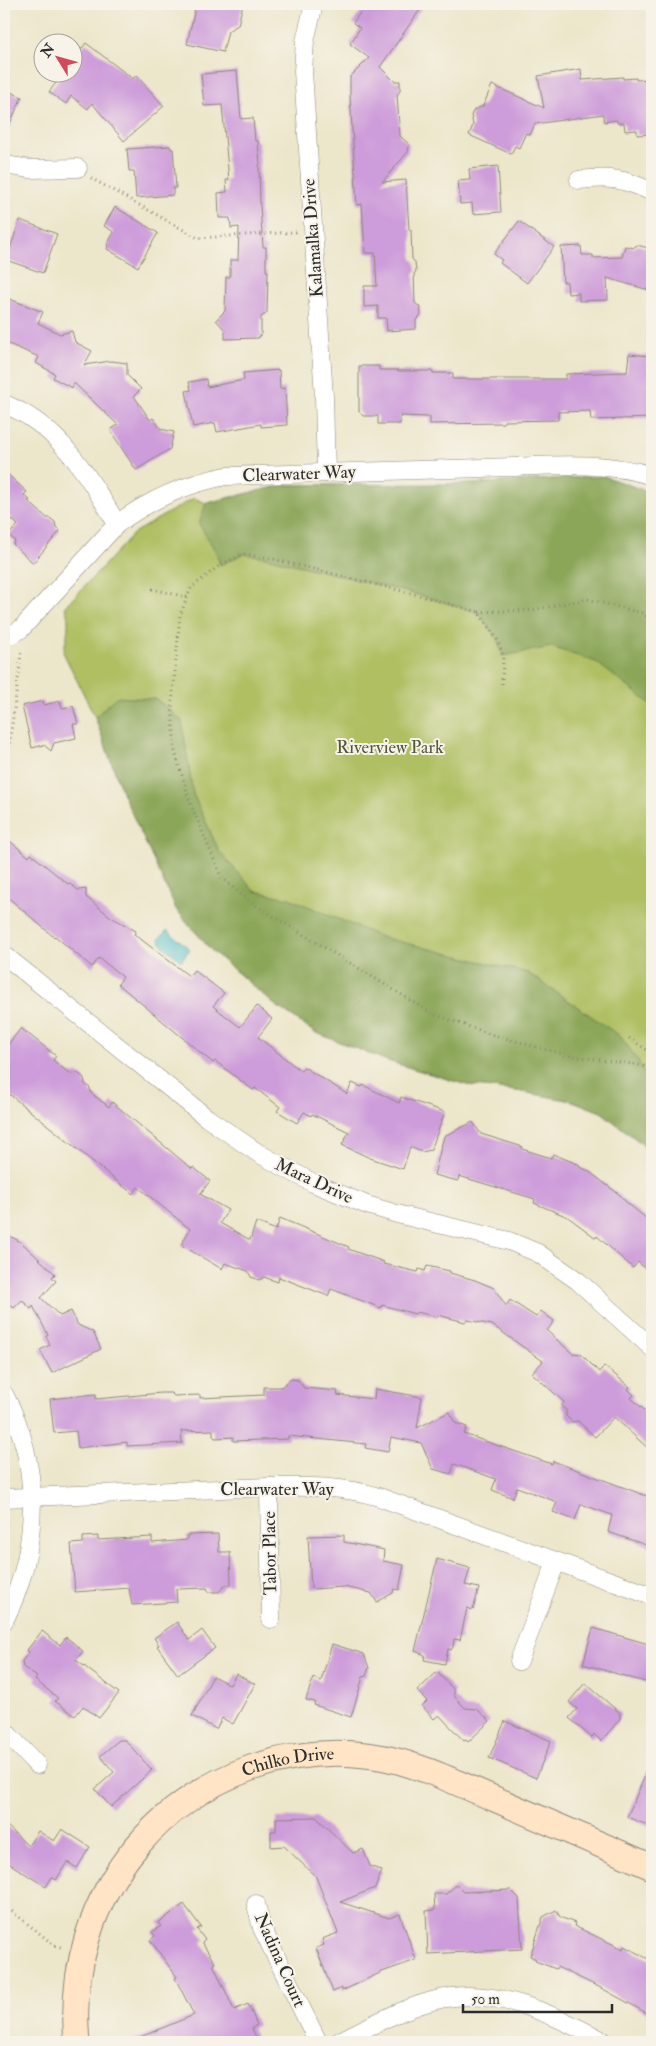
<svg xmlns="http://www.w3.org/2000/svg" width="656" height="2046" font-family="'IM FELL Double Pica',serif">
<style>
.green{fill:#afbf62;stroke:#6d7546}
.forest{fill:#8ba658;stroke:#5b6842}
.water{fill:#50bec7;stroke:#3e7479}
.building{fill:#cd9cda}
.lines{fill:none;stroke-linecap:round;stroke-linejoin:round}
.street-casing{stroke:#8c887a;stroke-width:19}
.secondary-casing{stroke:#8c887a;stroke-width:27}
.path{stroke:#8c887a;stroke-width:3;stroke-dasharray:1 4;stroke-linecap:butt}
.street{stroke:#fff;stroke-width:18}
.secondary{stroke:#ffe4c6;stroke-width:25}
.labels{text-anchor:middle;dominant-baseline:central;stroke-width:4;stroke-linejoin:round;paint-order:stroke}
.street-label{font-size:18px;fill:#2b2b2b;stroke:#f7f3e8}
.park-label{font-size:18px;fill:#53573c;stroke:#f7f3e8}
</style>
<rect width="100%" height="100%" fill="#f7f3e8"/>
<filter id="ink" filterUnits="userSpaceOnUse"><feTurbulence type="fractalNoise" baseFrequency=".02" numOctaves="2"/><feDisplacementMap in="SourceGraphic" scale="10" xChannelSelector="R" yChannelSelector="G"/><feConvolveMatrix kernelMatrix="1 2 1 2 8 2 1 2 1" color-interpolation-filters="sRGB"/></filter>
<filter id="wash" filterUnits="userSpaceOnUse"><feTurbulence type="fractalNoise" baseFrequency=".0096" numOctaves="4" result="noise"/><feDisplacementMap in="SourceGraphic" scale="20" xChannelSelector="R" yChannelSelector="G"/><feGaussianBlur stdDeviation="1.12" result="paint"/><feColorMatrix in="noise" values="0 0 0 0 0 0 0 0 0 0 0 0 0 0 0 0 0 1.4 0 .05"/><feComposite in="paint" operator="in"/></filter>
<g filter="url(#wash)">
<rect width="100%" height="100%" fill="#ece6ca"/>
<path class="green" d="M603,476l49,17v575l-51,44 -28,-11 -56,-10 -50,-6 -79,-24 -74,-29 -39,-27 -65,-56 -34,-40 -53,-115 -28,-77 -32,-65c4,-15 8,-30 2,-45l70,-75 59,-34 12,5 78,-18 187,-1z"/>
<g class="forest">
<polygon points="603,476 652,493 652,705 596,662 551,647 503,656 497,639 478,612 418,595 265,557 243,554 220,565 216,552 199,524 206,503 284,485 471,484"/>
<polygon points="116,697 156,699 182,721 193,794 219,851 254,891 289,898 381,937 528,973 620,1036 637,1059 652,1087 652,1156 641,1143 601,1112 573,1101 517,1091 467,1085 388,1061 314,1032 275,1005 210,949 176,909 123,794 95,717"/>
</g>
<polygon class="water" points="167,930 190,949 181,961 162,945 159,939"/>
<g id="blocks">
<g class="building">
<polygon points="196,4 243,4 238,25 228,31 223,52 187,44"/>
<polygon points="366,4 424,4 380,67 394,81 400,81 400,91 397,95 400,136 409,144 408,152 382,182 406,180 409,230 411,230 412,259 415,262 416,271 414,274 415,303 420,307 421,315 416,320 416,329 387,331 386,318 378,318 378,306 364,307 364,286 377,286 375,253 365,253 362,204 357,205 350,96 350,77 369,58 350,44 360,28 353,23"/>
<polygon points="86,43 133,79 136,75 164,106 124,141 92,103 88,109 71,96 66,104 49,92 64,72 72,72 72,61"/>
<polygon points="581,69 582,80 623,77 623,79 636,78 636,80 650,79 652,96 652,134 637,135 637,130 625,131 624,123 617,123 617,120 604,122 603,114 535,124 530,135 526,133 519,148 515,146 511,154 469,135 473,125 471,115 474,110 483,106 492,85 544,108 538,76"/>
<polygon points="237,71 241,119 253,118 255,141 258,141 260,165 259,165 260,206 263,247 266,247 266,271 268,271 267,313 261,317 261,336 259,336 259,338 225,339 225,330 216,320 225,311 226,277 230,277 230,260 238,260 239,227 231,228 230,218 219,218 218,193 227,192 226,180 229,180 222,105 204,106 201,74"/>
<polygon points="4,89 22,97 4,137"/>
<polygon points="170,146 171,149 173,149 176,188 173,188 173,195 136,198 134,171 129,171 127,149"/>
<polygon points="498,166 501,212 473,214 472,203 460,204 458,181 470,180 469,169"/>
<polygon points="115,207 158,233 138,267 107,249 108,246 107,245 114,232 104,226"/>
<polygon points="20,220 57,234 43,273 6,260"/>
<polygon points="519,221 554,247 527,283 500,263 502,260 494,254"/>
<polygon points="637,245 652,249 652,291 607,278 608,300 579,301 579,293 568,294 567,282 563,282 561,247 581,246 582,255 593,255 593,258 622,257 625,246 633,248"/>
<polygon points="7,298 43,312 38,323 60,334 72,331 75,342 92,351 84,365 111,361 127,363 127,375 141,389 134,396 150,420 153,418 161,429 174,432 170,449 136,470 110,430 118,425 74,383 72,388 53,378 55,374 36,363 39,357 4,342 4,306"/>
<polygon points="629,354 651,356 652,418 591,420 590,411 558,412 558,420 504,421 504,423 430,424 430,417 400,416 400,424 378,424 378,416 363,416 359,411 359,366 379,366 379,370 398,370 397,371 433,371 433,373 453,373 453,379 566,379 566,374 627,372"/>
<polygon points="279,370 280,389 285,388 287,425 261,427 261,424 217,432 215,423 193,427 186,391 191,390 189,382 206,379 207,387 244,380 243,373"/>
<polygon points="4,471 27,492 24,495 30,500 28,501 47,518 50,518 55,522 56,527 60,531 33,563 13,544 15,541 8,535 18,525 4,512"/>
<polygon points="43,701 44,705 60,701 62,708 73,706 78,724 73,724 76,738 54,743 51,751 44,745 32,748 22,706"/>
<polygon points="4,836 29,857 31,854 68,884 69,883 78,890 86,889 86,897 111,917 136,931 134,934 189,976 194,970 224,993 213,1006 240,1027 257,1006 272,1019 258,1037 301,1071 304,1067 347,1094 352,1083 362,1087 363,1085 399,1103 401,1097 445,1112 431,1150 422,1152 410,1147 403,1169 370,1158 342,1145 349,1132 312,1114 311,1116 304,1112 297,1123 277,1111 280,1107 255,1088 253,1090 215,1061 213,1063 118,984 123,977 99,958 92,967 55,936 54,937 4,894"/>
<polygon points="21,1028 56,1056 53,1060 70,1074 78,1073 84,1078 85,1084 90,1088 91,1093 109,1107 112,1102 192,1169 193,1167 210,1181 200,1194 228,1210 220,1223 250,1240 256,1222 276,1230 280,1218 349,1247 348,1249 384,1262 383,1264 418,1272 419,1269 425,1271 427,1266 450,1271 450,1273 475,1280 494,1288 506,1306 510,1300 536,1317 541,1311 554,1321 547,1331 572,1353 581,1354 599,1372 604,1366 630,1387 628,1389 634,1395 631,1398 652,1417 652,1452 614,1417 595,1437 578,1421 572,1422 566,1416 566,1410 561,1406 564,1402 532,1373 543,1361 492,1325 468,1320 465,1322 438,1315 437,1317 417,1312 415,1314 382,1305 381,1308 331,1289 328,1296 279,1277 278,1282 264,1277 259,1280 251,1277 248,1271 225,1263 222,1269 181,1245 190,1229 138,1187 133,1194 4,1090 4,1050"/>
<polygon points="473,1122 481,1134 523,1147 522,1149 551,1158 553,1154 580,1165 579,1167 587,1170 620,1195 626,1202 652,1223 652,1275 638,1262 633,1268 597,1236 596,1238 568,1217 534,1203 535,1199 459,1176 458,1181 434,1175 444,1136"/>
<polygon points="4,1233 21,1242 55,1274 52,1277 56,1281 41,1298 60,1316 71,1311 78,1325 93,1332 101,1349 52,1373 40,1350 50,1345 46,1336 48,1335 33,1306 31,1309 22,1300 14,1308 4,1299"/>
<polygon points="291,1379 298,1380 304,1388 338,1391 337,1395 374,1399 375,1389 422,1397 417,1428 449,1412 455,1423 467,1427 464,1434 552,1464 553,1461 652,1498 652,1547 608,1532 612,1515 581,1504 575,1520 553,1512 557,1502 517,1487 513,1498 492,1490 496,1479 454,1464 451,1474 433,1469 421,1443 391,1437 388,1452 365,1448 366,1444 288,1436 288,1439 233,1441 233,1437 215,1438 213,1436 213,1430 181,1431 182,1443 127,1446 127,1442 78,1448 76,1431 54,1433 50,1399 96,1394 96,1399 161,1393 171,1393 174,1396 200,1395 200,1398 264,1395 264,1387 281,1387"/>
<polygon points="218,1534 219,1552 230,1552 231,1585 225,1585 219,1592 209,1592 207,1588 176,1589 177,1602 132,1605 129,1588 75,1592 71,1544 83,1543 83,1537 98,1536 98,1540 152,1537 152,1543 187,1540 187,1535"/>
<polygon points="344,1535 344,1542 384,1550 383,1561 404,1565 399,1590 394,1589 393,1593 377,1602 371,1593 344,1587 311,1589 308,1536"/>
<polygon points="437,1559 470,1568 465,1585 479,1588 473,1610 467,1608 460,1640 454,1639 453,1647 451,1650 448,1649 445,1664 424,1660 425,1655 415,1651"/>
<polygon points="177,1622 189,1640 202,1630 215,1648 178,1675 157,1646 159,1645 154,1638"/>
<polygon points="593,1628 652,1645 652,1684 583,1664"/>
<polygon points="42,1631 60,1645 66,1637 83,1651 76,1660 119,1693 99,1718 83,1706 75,1716 55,1701 58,1698 35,1680 37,1677 23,1667 22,1661 29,1652 27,1650"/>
<polygon points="332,1644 364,1654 369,1668 366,1676 363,1677 351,1717 314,1705 315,1702 306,1700 313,1678 321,1681"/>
<polygon points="437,1672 454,1690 454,1696 465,1708 477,1709 490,1721 468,1742 466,1740 464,1741 439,1715 434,1719 422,1706 427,1701 417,1691"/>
<polygon points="236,1674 255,1684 233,1724 222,1718 216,1729 192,1716 213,1676 230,1685"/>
<polygon points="585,1683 620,1713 620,1719 601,1741 594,1734 592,1738 569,1718 577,1709 569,1702"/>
<polygon points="505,1721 551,1741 536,1778 489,1758"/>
<polygon points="119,1740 125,1740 152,1770 111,1807 95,1789 114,1772 100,1756"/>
<polygon points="652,1760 652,1827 627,1817"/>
<polygon points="316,1817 353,1853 363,1849 370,1866 382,1871 375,1888 340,1902 389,1918 400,1914 416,1960 382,1972 342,1991 342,1988 333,1992 316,1948 324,1945 322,1939 338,1933 316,1877 284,1846 271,1847 271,1831 276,1831 276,1818"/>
<polygon points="4,1823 28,1846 38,1831 54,1841 62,1829 90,1847 77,1868 67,1862 56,1880 52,1877 46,1887 4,1860"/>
<polygon points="456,1885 463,1892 511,1890 519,1898 522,1949 428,1954 426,1911 435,1910 434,1894 446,1894"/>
<polygon points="184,1904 201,1927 197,1929 205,1940 202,1943 215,1963 213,1964 234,2010 248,2004 257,2025 252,2028 258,2042 128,2042 194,2015 175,1978 177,1977 150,1940 155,1936 152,1932 161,1926 158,1923"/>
<polygon points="556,1910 560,1917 575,1923 574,1926 623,1949 624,1946 652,1961 652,2016 603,1989 557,1967 556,1969 535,1961 536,1959 530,1956 543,1917"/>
</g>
</g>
</g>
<g filter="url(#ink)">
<use href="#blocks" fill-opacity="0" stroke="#8c887a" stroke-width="1"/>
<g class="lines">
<g class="street-casing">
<g id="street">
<polyline points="314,4 305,41 303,71 324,397 326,473"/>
<polyline points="4,165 31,169 78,168"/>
<path d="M579,180c30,-4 46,-1 73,12"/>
<path d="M4,404c55,21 84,72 113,120"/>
<path d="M4,635l9,-1 8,-5 96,-105c32,-24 69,-40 109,-48 85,-3 171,-5 257,-8 55,-1 116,-9 169,8"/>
<polyline points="4,955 207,1118 258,1153 313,1183 367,1205 397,1214 509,1241 538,1253 578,1281 652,1348"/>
<path d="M4,1394c38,70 36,157 0,227"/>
<polyline points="269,1487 271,1619"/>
<path d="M4,1498l265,-11c38,-1 74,-1 110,10l273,99"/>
<polyline points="519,1661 556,1562"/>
<polyline points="4,1730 37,1765"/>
<polyline points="256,1904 262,1928 318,2042"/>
<path d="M338,2042c30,-15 61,-32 94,-41 61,-17 120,13 173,41"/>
</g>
</g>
<g class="secondary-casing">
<g id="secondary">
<path id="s1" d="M77,2042c-7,-70 14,-142 60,-196 60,-71 156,-106 248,-88 38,8 74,26 110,41 52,23 105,45 157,68"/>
</g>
</g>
<g class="path">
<polyline points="91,178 198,238 296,232"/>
<polyline points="152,589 187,597"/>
<polyline points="478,612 418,595 265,557 243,554 220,565 191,588 180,615 172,704 175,752 191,805 222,878 247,900 433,1014 490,1034 566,1055 652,1067"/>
<polyline points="502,684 503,656 497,639 478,612 533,610 587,599 642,613 652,620"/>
<polyline points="4,783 20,665 21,650"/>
<polyline points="629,1038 652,1053"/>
<polyline points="4,1905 54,1945 64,1948"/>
</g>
<use href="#street" class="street"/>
<use href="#secondary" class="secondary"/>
</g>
</g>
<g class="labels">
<g class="street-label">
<text transform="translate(313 238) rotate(-94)">Kalamalka Drive</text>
<text transform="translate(299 474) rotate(-2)">Clearwater Way</text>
<text transform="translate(314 1181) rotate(25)">Mara Drive</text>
<text x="277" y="1489">Clearwater Way</text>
<text transform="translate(270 1553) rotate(-91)">Tabor Place</text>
<text stroke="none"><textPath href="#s1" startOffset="388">Chilko Drive</textPath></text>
<text transform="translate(280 1960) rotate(66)">Nadina Court</text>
</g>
<g class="park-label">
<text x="390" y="747">Riverview Park</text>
</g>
</g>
<rect width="656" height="2046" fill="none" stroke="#f7f3e8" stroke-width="20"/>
<g transform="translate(58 58) rotate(307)"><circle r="24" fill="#f7f3e8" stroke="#a5a39c"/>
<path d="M0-4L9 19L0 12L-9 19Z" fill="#d1495b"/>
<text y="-8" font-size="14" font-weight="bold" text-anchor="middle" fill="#2b2b2b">N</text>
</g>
<path d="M463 2004v8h149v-8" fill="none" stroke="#2b2b2b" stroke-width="2.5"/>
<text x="471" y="2004" font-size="15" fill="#2b2b2b" stroke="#f7f3e8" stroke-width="4" paint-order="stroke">50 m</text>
</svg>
